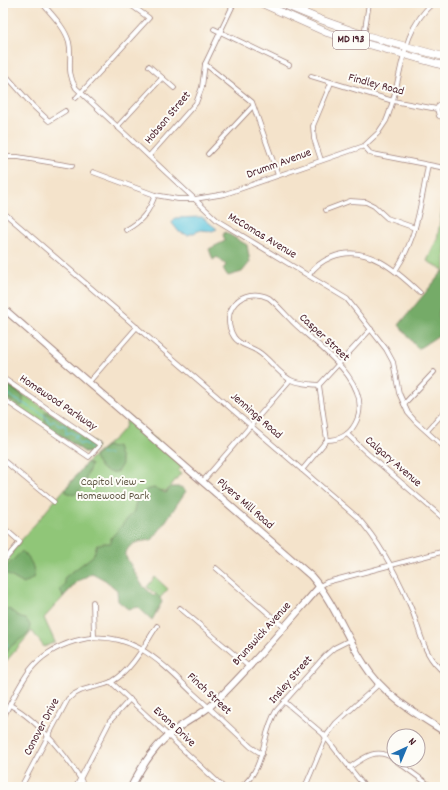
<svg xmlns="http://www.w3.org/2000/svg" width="448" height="790" font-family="Dekko,sans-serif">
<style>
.green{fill:#90c678;stroke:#6d7252}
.forest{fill:#74ab68;stroke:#5f654a}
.water{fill:#60c6dd;stroke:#557284}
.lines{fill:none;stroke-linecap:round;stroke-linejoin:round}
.stream{stroke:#60c6dd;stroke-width:1}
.street-casing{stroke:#9f817b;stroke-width:5.5}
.secondary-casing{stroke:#9f817b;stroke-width:8}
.primary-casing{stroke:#9f817b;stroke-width:8}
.street{stroke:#fff;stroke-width:4}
.secondary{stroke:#fff;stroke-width:6}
.primary{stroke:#fff;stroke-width:7}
.labels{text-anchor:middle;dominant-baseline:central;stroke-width:4;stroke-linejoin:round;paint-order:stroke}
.shield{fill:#fdfcf7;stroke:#806168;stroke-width:1}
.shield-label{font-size:11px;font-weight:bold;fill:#4a1f2b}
.street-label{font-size:12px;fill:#4a1f2b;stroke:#fdfcf7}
.park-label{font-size:12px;fill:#625946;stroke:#fdfcf7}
</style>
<rect width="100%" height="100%" fill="#fdfcf7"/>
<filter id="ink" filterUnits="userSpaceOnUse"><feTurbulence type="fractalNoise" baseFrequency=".025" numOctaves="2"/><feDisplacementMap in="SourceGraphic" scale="8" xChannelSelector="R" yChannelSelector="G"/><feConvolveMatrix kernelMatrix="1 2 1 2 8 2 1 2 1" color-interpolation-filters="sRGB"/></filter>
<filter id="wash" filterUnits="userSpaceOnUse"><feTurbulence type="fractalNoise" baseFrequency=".012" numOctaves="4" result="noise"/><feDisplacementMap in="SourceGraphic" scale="16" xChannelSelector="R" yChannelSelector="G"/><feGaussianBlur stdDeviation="0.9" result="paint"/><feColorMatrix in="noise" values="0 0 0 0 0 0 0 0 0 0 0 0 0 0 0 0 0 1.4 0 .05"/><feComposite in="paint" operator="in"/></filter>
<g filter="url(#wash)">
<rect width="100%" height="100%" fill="#f4e3cb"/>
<g class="green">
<polygon points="445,192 445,271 427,261 437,239"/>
<polygon points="6,383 56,416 86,453 3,398 3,395 13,402 23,396"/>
<polygon points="128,416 184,464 178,471 181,473 166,492 163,490 91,573 77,582 44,618 55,642 44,647 32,631 3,665 3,562 90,459 115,438 125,427"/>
<polygon points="155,577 168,589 160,598 147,587"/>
</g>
<g class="forest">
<polygon points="225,232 247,245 250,262 242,272 228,276 223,269 226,265 217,257 213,260 209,249 225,241 223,235"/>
<path d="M443,271h2c0,7 1,14 0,20 -3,18 -12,22 0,40l-27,18 -19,-24z"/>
<polygon points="3,382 23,396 23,405 20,406 3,395"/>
<polygon points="45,412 56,416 95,443 97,447 90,453 86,453 45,423"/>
<path d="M107,446l5,2 5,-2 5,18 -5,8c-11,3 -19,-5 -23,-15z"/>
<polygon points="87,462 91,465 86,478 86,485 74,495 66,492 66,489"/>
<path d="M171,487h10l5,4c-12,17 -21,33 -34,49 -14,2 -22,1 -27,15l17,30 12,11 2,-2 4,4 2,4 -10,18 -14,-13 -10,2 -10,-8 -1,-11 -12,-10 -13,-7 -15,9 -14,15 -3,-7 5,-6 -1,-6 29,-22 4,-11 6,-2h8v-5l23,-27 2,-10 10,-11 8,-2 12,5z"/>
<path d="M22,551c8,8 14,16 11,27l-9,6 -19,-11 1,-6z"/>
<polygon points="3,607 7,610 9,609 21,618 26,619 30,625 29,633 10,647 6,654 3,652"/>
</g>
<polygon class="water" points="202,217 217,229 212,231 201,230 188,235 179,232 172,223 175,218"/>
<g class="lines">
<g class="stream">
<polyline points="3,389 15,399 44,415 50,423 54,421 59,426 64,425 66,427 66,434 70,432 78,436 74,437 80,444 85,443 91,449"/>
<polyline points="101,454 109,454"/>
<polyline points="3,636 8,646"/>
</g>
</g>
</g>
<g filter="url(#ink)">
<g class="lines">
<g class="street-casing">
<g id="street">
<path d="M42,3c9,11 23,24 27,39 4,17 -4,28 7,46l142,133 129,78 39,50 7,13 6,31 9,20 7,8 30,27"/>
<polyline points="214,29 289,65"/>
<polyline points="364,35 369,3"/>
<polyline points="205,64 252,102 278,175"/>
<polyline points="149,66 174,88"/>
<polyline points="3,72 33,106 49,121 65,111"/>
<polyline points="311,76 393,101 437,109"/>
<polyline points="76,98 149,18 128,3"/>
<polyline points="445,103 439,105 437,109 439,116 445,118"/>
<polyline points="117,127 162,78"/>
<polyline points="364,146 370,153 373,154 445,168"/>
<polyline points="208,154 253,106"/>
<polyline points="149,156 196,103 202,87 205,64 234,3"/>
<polyline points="3,157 18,157 72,166"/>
<polyline points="321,160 314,139 313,126 331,83"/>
<path d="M93,172l62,23 23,4h17l30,-5 139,-48 14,-13 8,-12c17,-39 12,-88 47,-118"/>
<polyline points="326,210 350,201 366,202 374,206 387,218 415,228"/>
<path d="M3,212l355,306c22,25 38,55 51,85 12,26 12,52 36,70"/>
<path d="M126,230c16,-9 23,-18 29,-35"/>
<path d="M395,271c22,-32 26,-69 33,-106"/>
<path d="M309,275c6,-9 13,-14 23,-18 34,-14 65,14 88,36"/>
<polyline points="3,378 99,444 99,446 89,457 3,399"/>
<polyline points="89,382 137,327"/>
<path d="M319,385c-8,-1 -22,-1 -30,-6 -12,-7 -20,-21 -32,-28 -8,-5 -18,-6 -23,-14 -16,-26 8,-52 35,-39 10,8 18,19 28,28 24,22 79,60 58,98 -6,11 -15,16 -28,16"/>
<polyline points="319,385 371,329"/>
<polyline points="404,404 434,372"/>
<polyline points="427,431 445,411"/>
<polyline points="347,434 367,453 445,520"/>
<polyline points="3,460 54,502"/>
<polyline points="302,470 327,440 319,385"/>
<polyline points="203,481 290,380"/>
<polyline points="3,527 20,542 3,562"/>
<polyline points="216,568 284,627"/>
<polyline points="320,586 327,582 445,551"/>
<polyline points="93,602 94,637"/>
<polyline points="180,608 248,666"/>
<polyline points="111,682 223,787"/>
<polyline points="284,701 323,734 365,787"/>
<path d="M10,705c28,15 60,54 75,82"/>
<path d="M3,718c8,-16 16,-33 27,-48 11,-14 28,-24 45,-29 52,-15 84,19 118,52 20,18 39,36 58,54l11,7"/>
<polyline points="395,760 432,787"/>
<path d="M349,768c15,-11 28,-21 45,-9"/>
<path d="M21,787l47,-88c13,-13 29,-10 45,-18 19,-11 32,-37 44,-55"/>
<polyline points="76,787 110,721 130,699"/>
<path d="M241,787c25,-19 20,-51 35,-76l49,-55 9,-8 16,-8"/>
<polyline points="305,787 327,735 336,723 379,684"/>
</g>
</g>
<g class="secondary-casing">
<g id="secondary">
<path d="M3,308l308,268c23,26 34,59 53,88 19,31 51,49 81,68"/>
<path d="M131,787c12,-23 25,-44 47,-59 12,-9 26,-15 37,-26 37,-36 71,-77 105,-116"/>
</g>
</g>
<g class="primary-casing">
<g id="primary">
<polyline points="261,3 328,33 445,66"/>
<polyline points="280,3 319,19 364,35 445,57"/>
</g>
</g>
<use href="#street" class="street"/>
<use href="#secondary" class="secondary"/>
<use href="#primary" class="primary"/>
</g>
</g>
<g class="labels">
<rect class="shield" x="333" y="31" width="36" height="18" rx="3"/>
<g class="shield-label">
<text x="351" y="40">MD 193</text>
</g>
<g class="street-label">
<text transform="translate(376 85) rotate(15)">Findley Road</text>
<text transform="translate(168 118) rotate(-50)">Hobson Street</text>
<text transform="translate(279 164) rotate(-20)">Drumm Avenue</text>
<text transform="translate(262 236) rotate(31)">McComas Avenue</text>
<text transform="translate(324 338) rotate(43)">Casper Street</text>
<text transform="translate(58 403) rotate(34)">Homewood Parkway</text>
<text transform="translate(256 416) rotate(41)">Jennings Road</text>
<text transform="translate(393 462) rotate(41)">Calgary Avenue</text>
<text transform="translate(245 504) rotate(41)">Plyers Mill Road</text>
<text transform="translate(262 634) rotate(-48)">Brunswick Avenue</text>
<text transform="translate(291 680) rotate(-49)">Insley Street</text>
<text transform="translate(209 694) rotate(43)">Finch Street</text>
<text transform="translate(42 727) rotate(-62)">Conover Drive</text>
<text transform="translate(174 727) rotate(43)">Evans Drive</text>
</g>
<g class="park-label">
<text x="113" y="482">Capitol View –<tspan x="113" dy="14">Homewood Park</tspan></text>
</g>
</g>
<rect width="448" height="790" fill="none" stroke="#fdfcf7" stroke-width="16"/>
<g transform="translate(406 748) rotate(44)"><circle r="19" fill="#fdfcf7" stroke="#b5a4a5"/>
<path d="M0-3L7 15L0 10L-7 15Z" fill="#1f6fb2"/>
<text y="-6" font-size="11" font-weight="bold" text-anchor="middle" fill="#4a1f2b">N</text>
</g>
</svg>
